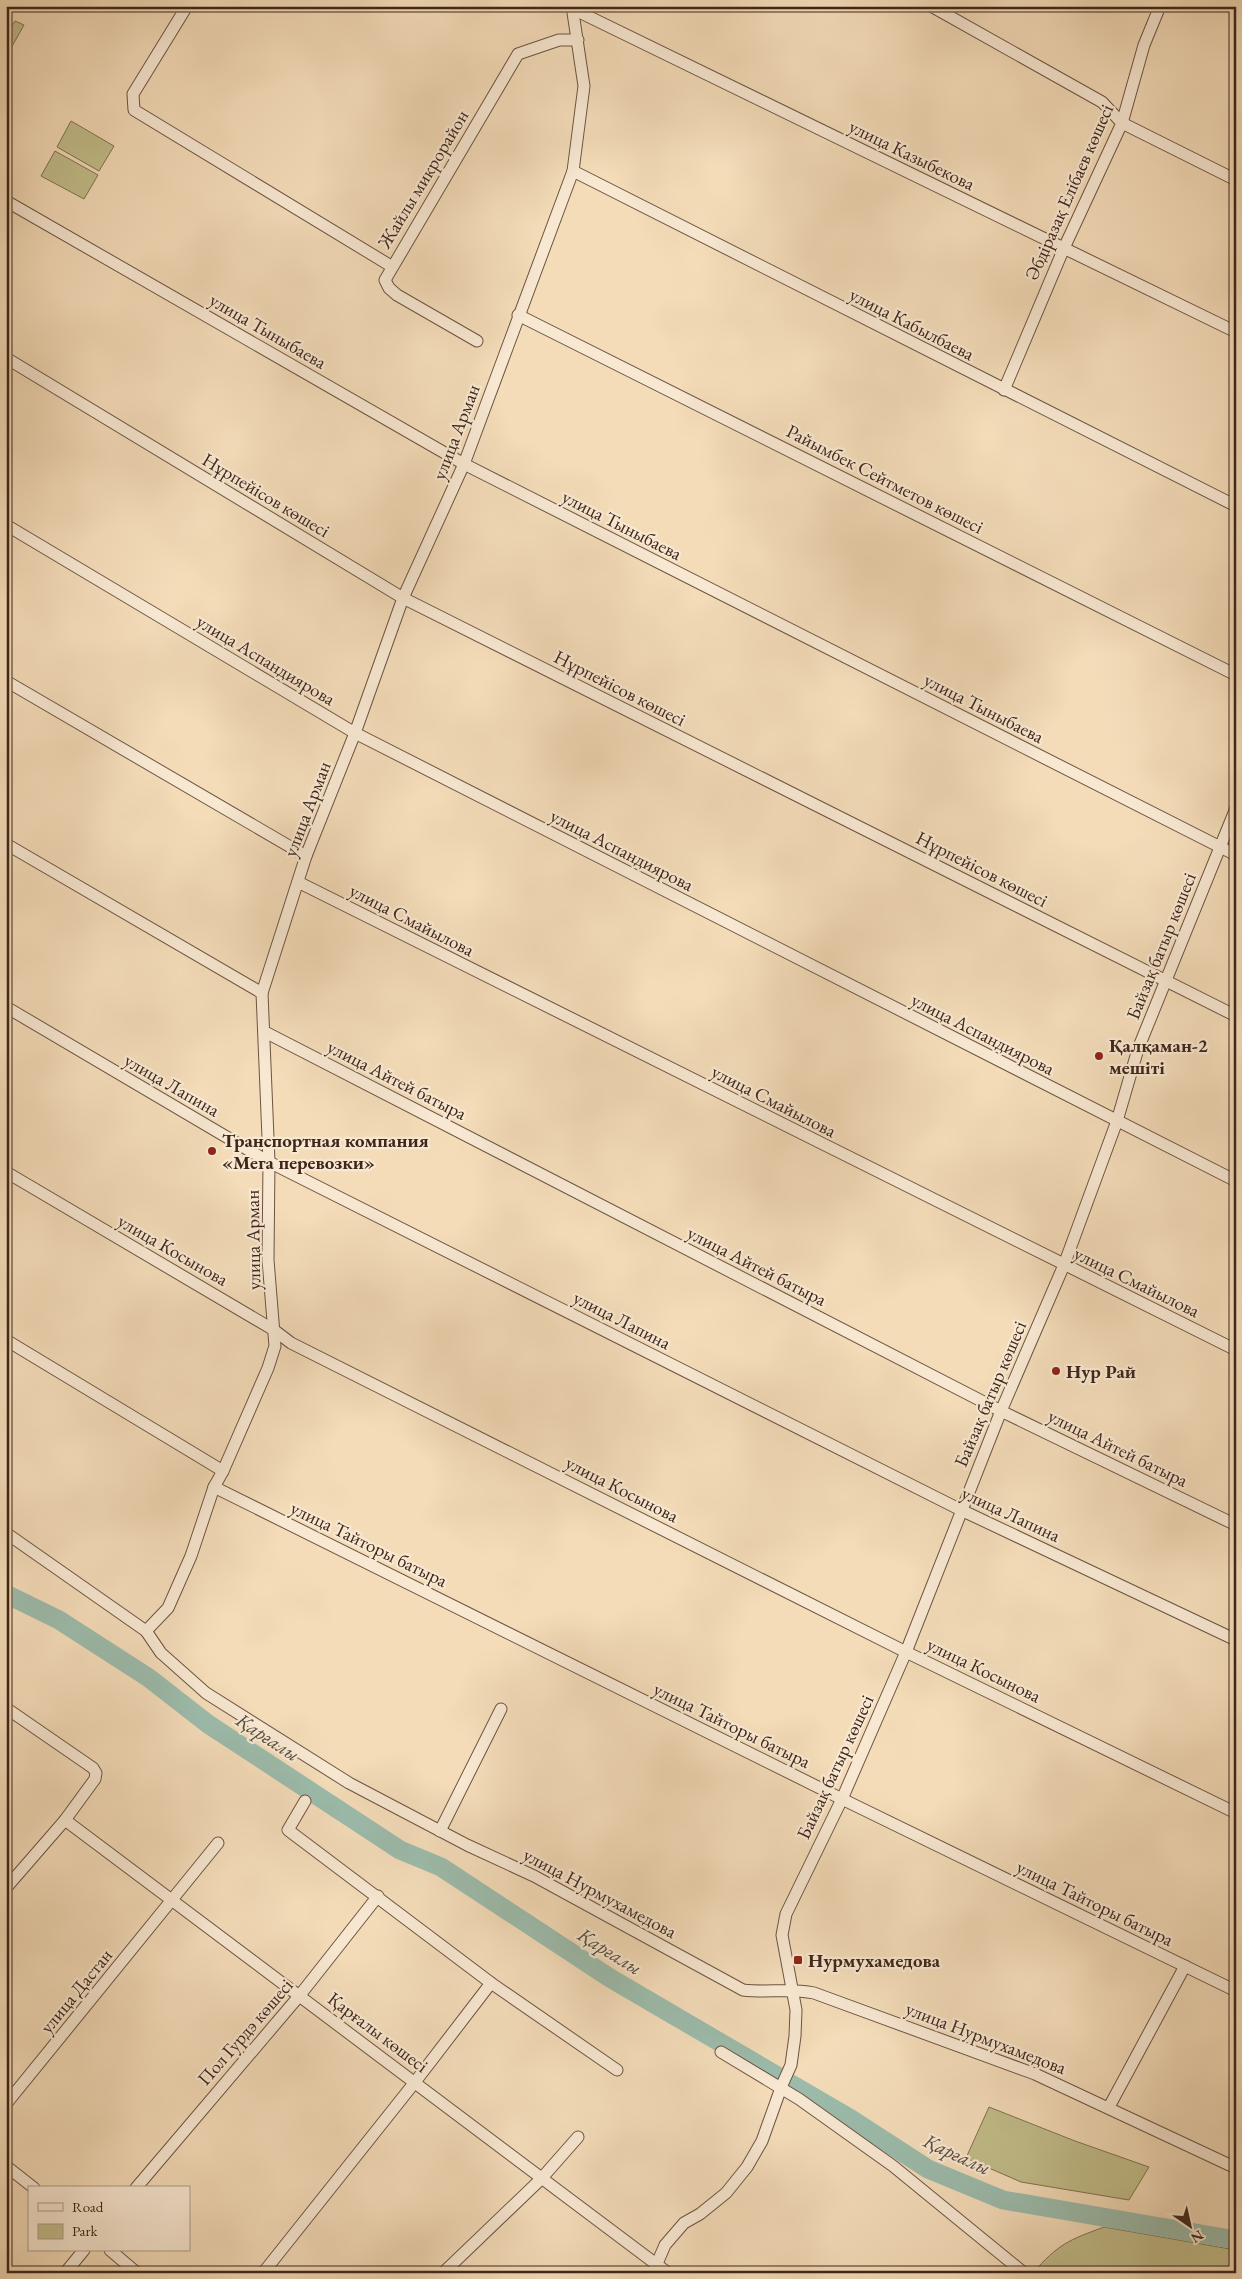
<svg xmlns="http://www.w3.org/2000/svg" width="1242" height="2279" font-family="'EB Garamond',serif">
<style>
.green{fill:#c2be8b;stroke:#807252}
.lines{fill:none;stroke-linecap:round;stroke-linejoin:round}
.river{stroke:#9cbcac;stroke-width:19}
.minor-casing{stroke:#6c5442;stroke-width:13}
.minor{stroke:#f8e8d2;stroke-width:11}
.poi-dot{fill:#8f2418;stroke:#f8e8d2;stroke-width:2}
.labels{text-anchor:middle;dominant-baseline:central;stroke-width:4.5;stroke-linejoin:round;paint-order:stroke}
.street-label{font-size:19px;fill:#3e261a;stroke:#f8e8d2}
.poi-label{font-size:19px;font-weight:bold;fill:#3e261a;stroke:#f8e8d2;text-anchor:start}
.water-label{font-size:20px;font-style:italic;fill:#564c3e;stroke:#f8e8d2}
</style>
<rect width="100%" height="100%" fill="#f4dcb9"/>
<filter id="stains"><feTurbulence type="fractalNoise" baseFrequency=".004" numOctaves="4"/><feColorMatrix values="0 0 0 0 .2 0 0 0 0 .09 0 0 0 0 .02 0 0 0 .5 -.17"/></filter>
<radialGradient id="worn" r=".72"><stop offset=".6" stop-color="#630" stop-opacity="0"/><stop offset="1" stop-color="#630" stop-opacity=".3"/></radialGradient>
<g class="green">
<polygon points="15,21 24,25 6,57 6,35"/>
<polygon points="71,121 114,146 99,171 57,147"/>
<polygon points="55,151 98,175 84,199 41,176"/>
<polygon points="989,2107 1075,2141 1149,2167 1129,2200 1021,2182 966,2158"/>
<path d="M1104,2227l132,23v23h-203c25,-29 36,-33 71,-46z"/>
</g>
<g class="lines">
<polyline class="river" points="6,1594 59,1620 149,1678 208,1724 400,1850 441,1867 610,1978 851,2119 928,2169 1003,2200 1236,2240"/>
<g class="minor-casing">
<g id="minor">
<polyline points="187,6 133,94 134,110 391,266"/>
<polyline points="931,6 1102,102 1122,123 1236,180"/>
<polyline points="573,9 1236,332"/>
<polyline points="573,171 1236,506"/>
<polyline points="6,201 464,464 1236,855"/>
<polyline points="518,315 1236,675"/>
<polyline points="477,341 397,295 389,288 385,280 518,54 559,40 578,40"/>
<polyline points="6,358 403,598 1236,1016"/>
<polyline points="1004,390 1064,248 1122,123 1144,45 1160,6"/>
<polyline points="6,525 355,733 1236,1181"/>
<polyline points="6,681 306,856"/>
<polyline points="6,844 262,993"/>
<polyline points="298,882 1236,1350"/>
<polyline points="6,1007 269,1162 961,1510 1236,1640"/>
<polyline points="265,1032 1001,1411 1236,1525"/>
<polyline points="6,1172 274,1330 291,1343 906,1652 1236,1813"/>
<polyline points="6,1340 223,1471"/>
<polyline points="214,1487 842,1799 1236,1991"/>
<path d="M6,1533l140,98 15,22 45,40 143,90 118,62 67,31 209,114c24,3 47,-2 71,3l221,81 201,94"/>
<polyline points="146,1631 168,1608 191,1556 214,1487 223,1471 268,1368 275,1346 268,1260 269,1162 262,993 306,856 355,733 403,598 464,464 573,171 584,86 572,6"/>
<polyline points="6,1708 93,1768 96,1773 95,1779 65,1820 6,1888"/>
<polyline points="305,1801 288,1830 491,1983 617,2070"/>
<polyline points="65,1820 668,2273"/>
<polyline points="440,1831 501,1709"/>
<polyline points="721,2052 799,2099 893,2166 1024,2273"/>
<polyline points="6,2104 218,1843"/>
<polyline points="1109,2107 1185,1966"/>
<polyline points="6,2166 34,2188"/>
<polyline points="136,2188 300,1995 378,1896"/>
<polyline points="110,2250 137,2273"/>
<polyline points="65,2273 84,2250"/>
<polyline points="263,2273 415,2082 491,1983"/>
<polyline points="443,2273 541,2179 578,2137"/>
<polyline points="653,2273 665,2245 684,2223 700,2214 726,2193 747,2167 762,2141 782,2085 791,2065 795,2036 796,2010 782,1935 786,1914 842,1799 906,1652 1001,1411 1064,1265 1117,1121 1138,1049 1236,808"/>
</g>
</g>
<use href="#minor" class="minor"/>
</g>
<g class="poi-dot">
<circle cx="1099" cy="1056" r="5"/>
<circle cx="212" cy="1151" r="5"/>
<circle cx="1056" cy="1371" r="5"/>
<rect x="793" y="1955" width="10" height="10" rx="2.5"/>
</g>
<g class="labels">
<g class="street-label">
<text transform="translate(912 155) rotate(26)">улица Казыбекова</text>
<text transform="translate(423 179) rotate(-59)">Жайлы микрорайон</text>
<text transform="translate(1069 192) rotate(-66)">Әбдіразақ Елібаев көшесі</text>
<text transform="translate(912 324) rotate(27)">улица Кабылбаева</text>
<text transform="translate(268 331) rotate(30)">улица Тыныбаева</text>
<text transform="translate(456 432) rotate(-69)">улица Арман</text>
<text transform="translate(885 479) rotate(27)">Райымбек Сейтметов көшесі</text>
<text transform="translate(266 495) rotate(31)">Нұрпейісов көшесі</text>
<text transform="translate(622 525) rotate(27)">улица Тыныбаева</text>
<text transform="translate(266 660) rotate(31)">улица Аспандиярова</text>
<text transform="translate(620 688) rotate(27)">Нұрпейісов көшесі</text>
<text transform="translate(984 708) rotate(27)">улица Тыныбаева</text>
<text transform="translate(307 809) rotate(-69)">улица Арман</text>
<text transform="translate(622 850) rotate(27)">улица Аспандиярова</text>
<text transform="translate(982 869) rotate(27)">Нұрпейісов көшесі</text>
<text transform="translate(412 920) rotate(27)">улица Смайылова</text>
<text transform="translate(1161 946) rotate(-68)">Байзақ батыр көшесі</text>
<text transform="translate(983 1034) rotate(27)">улица Аспандиярова</text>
<text transform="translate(397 1080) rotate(27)">улица Айтей батыра</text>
<text transform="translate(172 1085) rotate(30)">улица Лапина</text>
<text transform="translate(774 1101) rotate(27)">улица Смайылова</text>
<text transform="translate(253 1240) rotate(-91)">улица Арман</text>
<text transform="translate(173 1250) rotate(30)">улица Косынова</text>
<text transform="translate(757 1266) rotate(27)">улица Айтей батыра</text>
<text transform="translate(1137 1282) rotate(26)">улица Смайылова</text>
<text transform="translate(622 1320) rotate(27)">улица Лапина</text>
<text transform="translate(990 1394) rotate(-67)">Байзақ батыр көшесі</text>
<text transform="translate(1118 1448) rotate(26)">улица Айтей батыра</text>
<text transform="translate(622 1489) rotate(27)">улица Косынова</text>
<text transform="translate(1011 1514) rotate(25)">улица Лапина</text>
<text transform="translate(369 1544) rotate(26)">улица Тайторы батыра</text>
<text transform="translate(984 1670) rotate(26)">улица Косынова</text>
<text transform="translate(732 1725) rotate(26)">улица Тайторы батыра</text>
<text transform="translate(835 1767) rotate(-65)">Байзақ батыр көшесі</text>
<text transform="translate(600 1893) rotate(28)">улица Нурмухамедова</text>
<text transform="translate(1095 1903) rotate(26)">улица Тайторы батыра</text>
<text transform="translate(76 1991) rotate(-51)">улица Дастан</text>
<text transform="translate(245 2032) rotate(-49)">Пол Гурдэ көшесі</text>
<text transform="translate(378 2032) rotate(37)">Қарғалы көшесі</text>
<text transform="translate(986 2038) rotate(21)">улица Нурмухамедова</text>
</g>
<g class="poi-label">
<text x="1109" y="1045">Қалқаман-2<tspan x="1109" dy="22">мешіті</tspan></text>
<text x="222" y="1140">Транспортная компания<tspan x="222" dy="22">«Мега перевозки»</tspan></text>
<text x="1066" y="1371">Нур Рай</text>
<text x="808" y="1960">Нурмухамедова</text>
</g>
<g class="water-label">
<text transform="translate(268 1737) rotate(33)">Қарғалы</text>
<text transform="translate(610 1951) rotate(32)">Қарғалы</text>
<text transform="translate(957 2154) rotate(25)">Қарғалы</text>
</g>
</g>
<rect width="1242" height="2279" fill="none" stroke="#f4dcb9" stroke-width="25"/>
<rect x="8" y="8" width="1227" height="2264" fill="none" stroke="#3e261a" stroke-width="2.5"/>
<rect x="12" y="12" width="1217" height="2254" fill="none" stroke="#3e261a"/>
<rect x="28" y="2186" width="162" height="65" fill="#f8e8d2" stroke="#ae9a88"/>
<rect x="38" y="2203" width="25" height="8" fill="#f8e8d2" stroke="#ae9a88"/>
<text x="72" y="2212" font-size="15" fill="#3e261a">Road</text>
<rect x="38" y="2224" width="25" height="15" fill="#c2be8b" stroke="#ae9a88"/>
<text x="72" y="2236" font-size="15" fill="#3e261a">Park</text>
<g transform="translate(1190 2226) rotate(146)" stroke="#f8e8d2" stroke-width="4" paint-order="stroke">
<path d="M0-4L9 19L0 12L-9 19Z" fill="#3e261a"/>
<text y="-8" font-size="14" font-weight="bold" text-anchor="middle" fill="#3e261a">N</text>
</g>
<rect width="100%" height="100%" filter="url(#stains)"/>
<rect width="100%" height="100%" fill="url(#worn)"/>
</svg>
